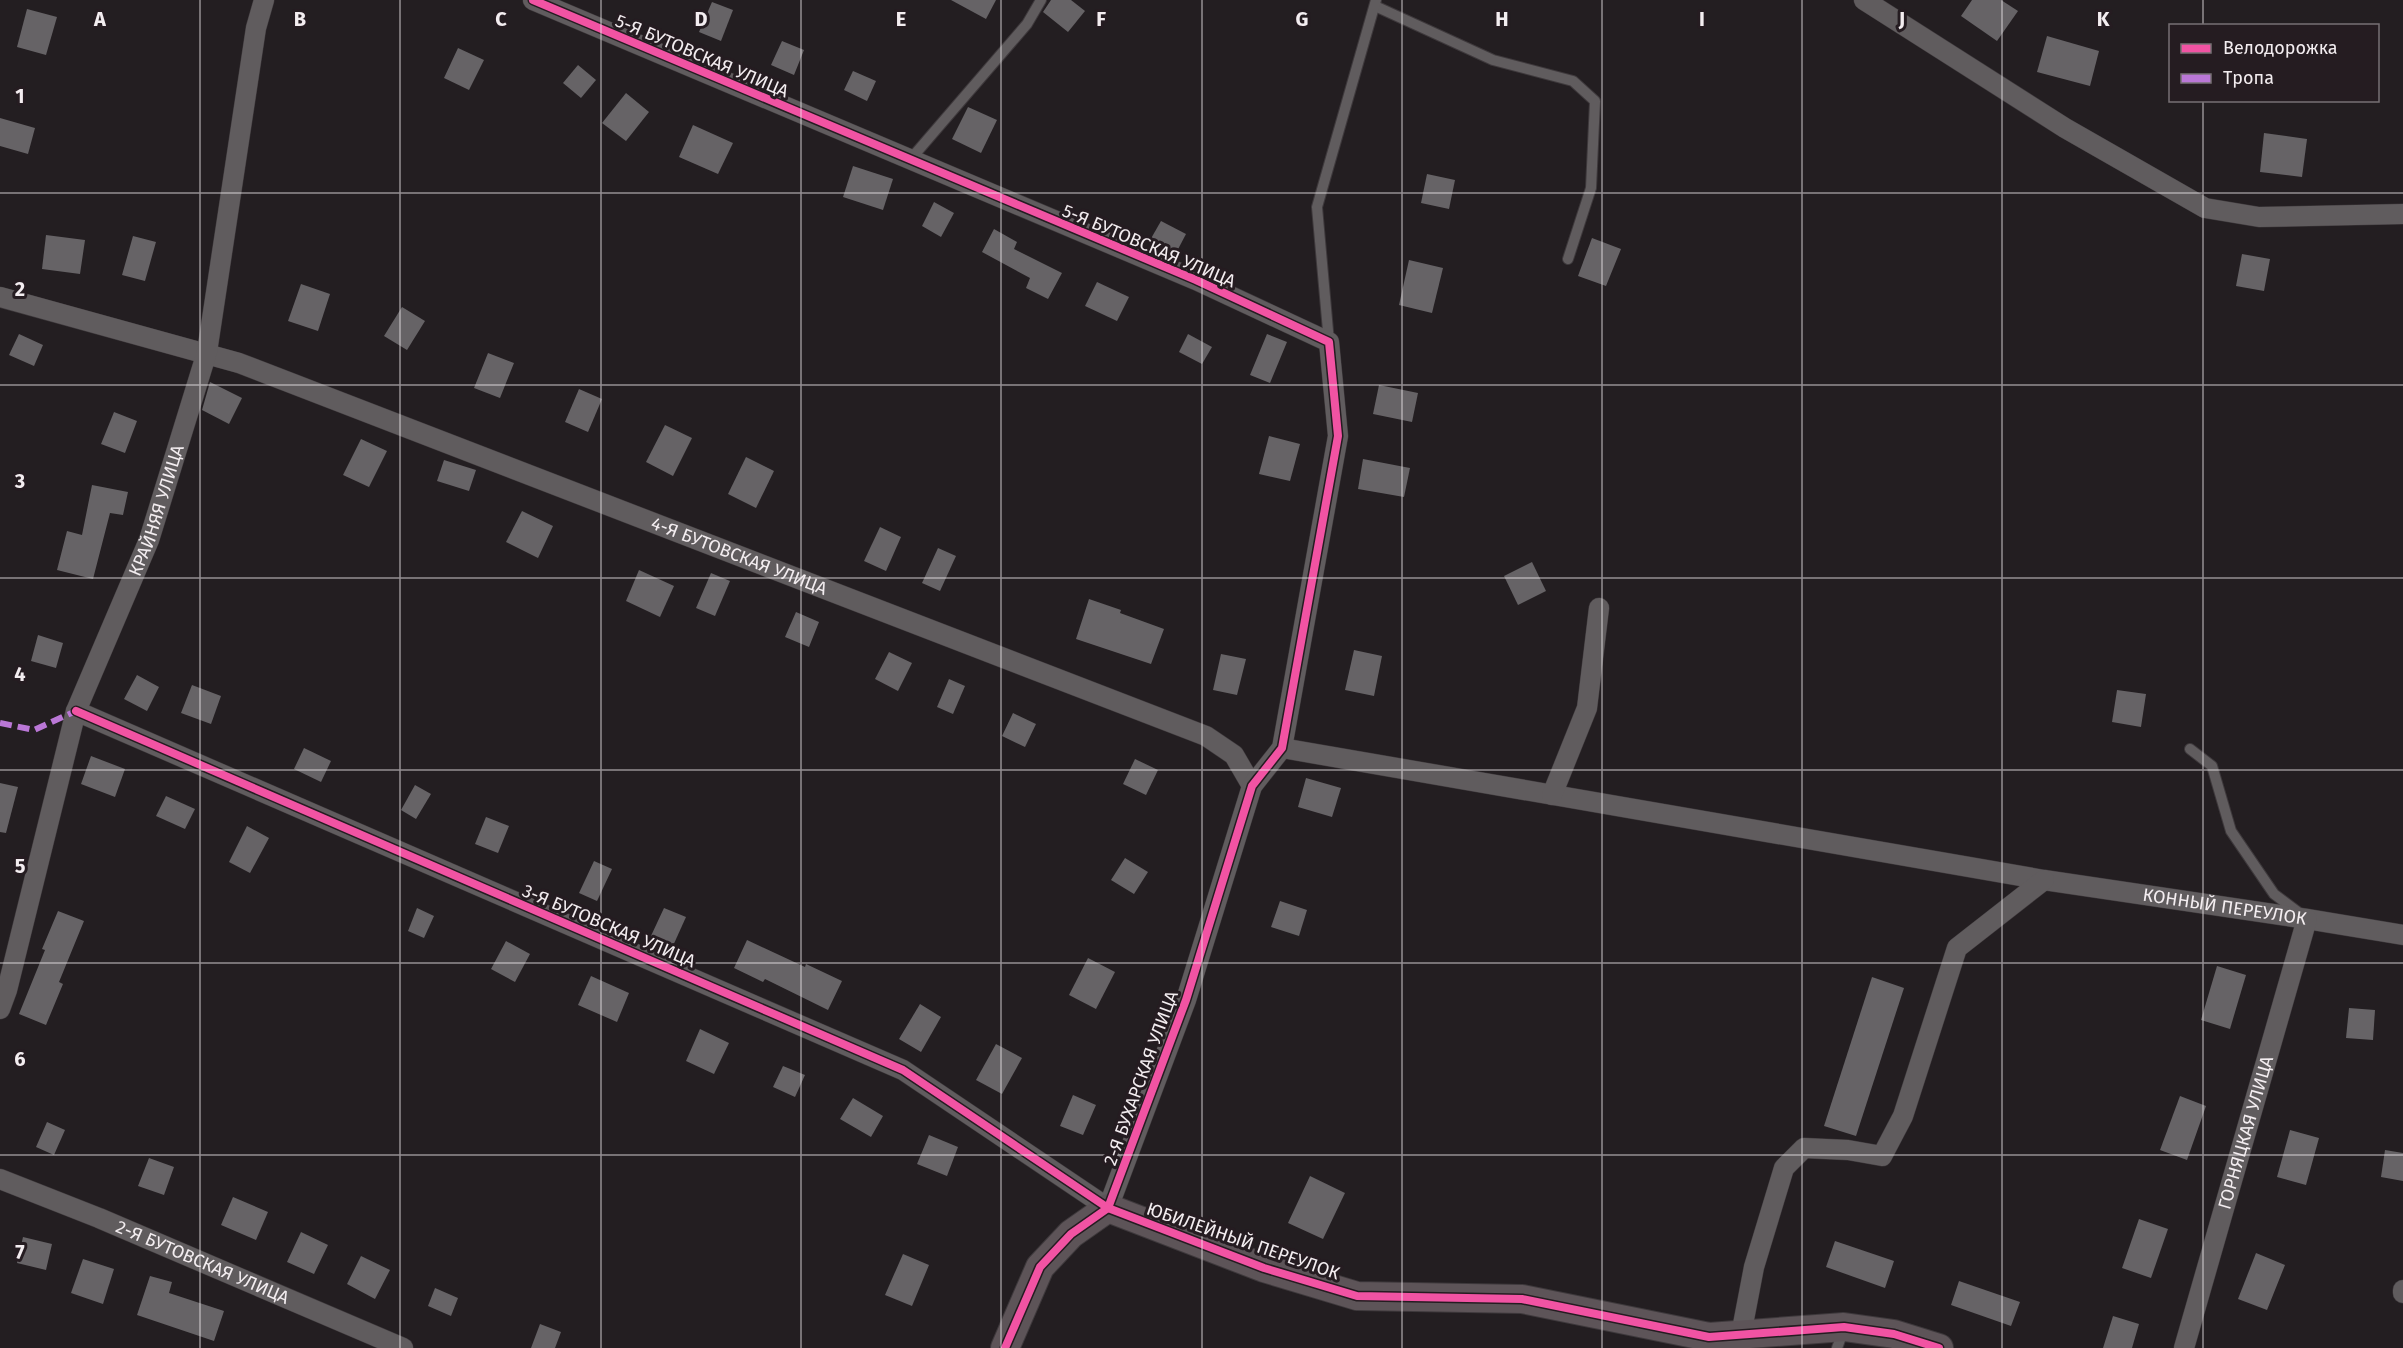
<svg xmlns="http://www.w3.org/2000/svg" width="2403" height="1348" font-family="'Fira Sans',sans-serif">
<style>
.building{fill:#666366}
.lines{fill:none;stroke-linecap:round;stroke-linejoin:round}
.lane-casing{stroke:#3e393c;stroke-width:12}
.street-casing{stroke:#3e393c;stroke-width:21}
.secondary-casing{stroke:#3e393c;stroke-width:30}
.lane{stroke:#605c5e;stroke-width:10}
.street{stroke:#605c5e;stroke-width:20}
.secondary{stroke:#5d5458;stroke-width:28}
.quiet{stroke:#ba77d6;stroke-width:6;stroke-dasharray:12 6;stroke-linecap:butt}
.cycleway-casing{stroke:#251c21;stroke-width:11}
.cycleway{stroke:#f153a3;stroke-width:8}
.grid{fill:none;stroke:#f3edf0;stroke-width:1.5;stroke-opacity:0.55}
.labels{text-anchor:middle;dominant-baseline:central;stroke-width:6;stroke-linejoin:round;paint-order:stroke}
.street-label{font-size:18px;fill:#f3edf0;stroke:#251c21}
.grid-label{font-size:20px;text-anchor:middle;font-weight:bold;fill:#f3edf0;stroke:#251c21;stroke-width:6;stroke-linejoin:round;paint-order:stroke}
</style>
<rect width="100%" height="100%" fill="#231e21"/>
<g class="building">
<polygon points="951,0 996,0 986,19"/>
<polygon points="1051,0 1071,0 1085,11 1068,32 1043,12"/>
<polygon points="1972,0 2001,0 2018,11 1997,41 1961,16"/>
<polygon points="712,2 733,10 721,41 699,32"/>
<polygon points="27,9 57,17 46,55 17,47"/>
<polygon points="2047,36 2099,51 2090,86 2037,72"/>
<polygon points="782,41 804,50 794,75 771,65"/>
<polygon points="458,48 484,60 469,90 444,78"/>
<polygon points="578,65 596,80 581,98 563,83"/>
<polygon points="853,71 876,81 867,101 844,90"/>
<polygon points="626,93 649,112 626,141 602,123"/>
<polygon points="968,107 997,120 981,153 952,139"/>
<polygon points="0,118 35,128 28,154 0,146"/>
<polygon points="693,125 733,143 718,174 679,157"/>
<polygon points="2264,133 2307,139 2302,177 2260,172"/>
<polygon points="853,166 893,179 883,210 843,197"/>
<polygon points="1427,174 1455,180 1449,209 1421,203"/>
<polygon points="934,202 954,213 941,237 922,226"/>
<polygon points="1161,221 1186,234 1175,255 1149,242"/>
<polygon points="994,229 1017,242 1014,249 1062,273 1048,299 1026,288 1030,278 982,252"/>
<polygon points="46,235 85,240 80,274 42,269"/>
<polygon points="133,236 156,242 145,281 122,275"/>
<polygon points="1592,238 1621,249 1606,286 1578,276"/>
<polygon points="2242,254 2270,259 2264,291 2236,286"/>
<polygon points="1409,260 1443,268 1432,313 1399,305"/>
<polygon points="1097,282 1129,297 1117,321 1085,306"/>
<polygon points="301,284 330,294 318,331 288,321"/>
<polygon points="402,307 425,321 407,350 384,336"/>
<polygon points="19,334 43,345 34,366 9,355"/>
<polygon points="1188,334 1212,347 1202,364 1179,352"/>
<polygon points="1267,334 1287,342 1270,383 1250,375"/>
<polygon points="488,353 514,363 500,398 474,388"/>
<polygon points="210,382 242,398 229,424 202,410"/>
<polygon points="1379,385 1418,393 1412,422 1373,414"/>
<polygon points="579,389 602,399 588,432 565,422"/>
<polygon points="114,412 137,421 125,453 101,444"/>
<polygon points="665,425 692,438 673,476 646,462"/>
<polygon points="1269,436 1300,444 1290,481 1259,474"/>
<polygon points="361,439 387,451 369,487 343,475"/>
<polygon points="746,457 774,471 756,508 728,494"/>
<polygon points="1363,459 1410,468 1404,497 1358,489"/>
<polygon points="444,460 476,470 469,491 437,481"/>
<polygon points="92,485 128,492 123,515 110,513 93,579 57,570 67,531 82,535"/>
<polygon points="522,511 553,526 538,558 506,542"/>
<polygon points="880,527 901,537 886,571 864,561"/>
<polygon points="938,548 956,556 940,591 922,583"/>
<polygon points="1532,562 1546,591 1518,605 1504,576"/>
<polygon points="639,570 674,586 660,617 626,601"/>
<polygon points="711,573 730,581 715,616 696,608"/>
<polygon points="1089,599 1121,610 1120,613 1164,629 1151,664 1076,639"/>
<polygon points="796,612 819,622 809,647 785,637"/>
<polygon points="38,635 63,643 56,668 31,661"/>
<polygon points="1354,650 1382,656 1374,696 1345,690"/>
<polygon points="889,652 912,663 898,691 875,679"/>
<polygon points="1221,654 1246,659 1237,695 1213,690"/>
<polygon points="137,675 159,687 147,711 124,699"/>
<polygon points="949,679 965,686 953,714 937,707"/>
<polygon points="192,685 221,696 211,724 181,713"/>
<polygon points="2117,690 2146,694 2141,727 2112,722"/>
<polygon points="1013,713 1036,724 1025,747 1002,736"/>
<polygon points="304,748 331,761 321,782 294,769"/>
<polygon points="91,756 125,769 115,797 81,784"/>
<polygon points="1135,759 1158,770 1146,795 1123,784"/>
<polygon points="1306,778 1341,788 1332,817 1298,807"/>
<polygon points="0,783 18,787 6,833 0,832"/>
<polygon points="415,785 431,794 416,819 401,810"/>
<polygon points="166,796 195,809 185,829 156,816"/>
<polygon points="486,817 509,826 498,853 475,844"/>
<polygon points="247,826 269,838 250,873 229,862"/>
<polygon points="1125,858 1148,872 1134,894 1111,880"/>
<polygon points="594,861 612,869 597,901 579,893"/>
<polygon points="1280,901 1307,910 1299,936 1271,927"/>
<polygon points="417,908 434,916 424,938 408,931"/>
<polygon points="664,908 686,917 672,948 650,938"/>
<polygon points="58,911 84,921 59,982 63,984 46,1025 19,1014 45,950 42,949"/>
<polygon points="747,940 805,967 806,964 842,981 828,1010 765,979 763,982 734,968"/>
<polygon points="506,941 530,954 515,982 491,969"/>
<polygon points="1088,958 1115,972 1096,1009 1069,995"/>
<polygon points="2217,966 2246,975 2230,1029 2201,1020"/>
<polygon points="591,976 629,993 617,1022 578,1005"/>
<polygon points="1872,977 1904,988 1856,1136 1824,1126"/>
<polygon points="920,1004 941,1017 921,1052 899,1039"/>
<polygon points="2349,1008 2375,1010 2373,1040 2346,1038"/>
<polygon points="700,1029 729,1043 714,1074 686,1061"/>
<polygon points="996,1044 1022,1058 1002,1094 976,1080"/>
<polygon points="783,1066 805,1075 795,1097 773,1087"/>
<polygon points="1073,1095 1096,1105 1083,1135 1060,1126"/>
<polygon points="2180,1096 2206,1106 2187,1160 2160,1150"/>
<polygon points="853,1098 883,1116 871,1137 840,1119"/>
<polygon points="47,1122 65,1130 54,1155 36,1147"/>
<polygon points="2290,1130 2319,1138 2306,1185 2277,1177"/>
<polygon points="929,1135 958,1147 947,1176 917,1164"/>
<polygon points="2385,1150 2403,1153 2403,1181 2381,1177"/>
<polygon points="149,1158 174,1167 164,1195 138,1186"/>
<polygon points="1310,1176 1345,1193 1323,1239 1288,1223"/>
<polygon points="233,1197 268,1212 256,1240 221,1225"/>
<polygon points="2139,1219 2168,1229 2151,1278 2122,1268"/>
<polygon points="301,1232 328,1245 314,1274 287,1262"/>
<polygon points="23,1237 52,1244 46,1270 17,1263"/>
<polygon points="1835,1241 1894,1261 1885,1288 1826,1267"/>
<polygon points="2256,1253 2285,1265 2267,1310 2238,1299"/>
<polygon points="903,1254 929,1265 912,1306 885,1295"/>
<polygon points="361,1256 390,1270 375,1299 347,1284"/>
<polygon points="83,1259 114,1269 103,1304 71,1293"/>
<polygon points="150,1276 172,1282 169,1293 224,1311 214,1341 137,1315"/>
<polygon points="1959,1281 2020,1302 2011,1326 1951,1305"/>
<polygon points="435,1288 458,1298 451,1316 428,1306"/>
<polygon points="2113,1316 2139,1324 2132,1348 2103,1348"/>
<polygon points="540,1324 561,1332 555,1348 531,1348"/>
</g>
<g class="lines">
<g class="lane-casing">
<g id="lane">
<polyline points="1375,6 1493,60 1573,81 1595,101 1591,188 1568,259"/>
<polyline points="909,161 1027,24 1041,0"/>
<polyline points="1329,342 1317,207 1376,0"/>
<polyline points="2190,749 2212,766 2231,831 2274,894 2302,915"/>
<polyline points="1837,1348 1844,1329"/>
</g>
</g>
<g class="street-casing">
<g id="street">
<polyline points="1864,0 2065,128 2205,208 2259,217 2403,214"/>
<path id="s1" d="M0,297l239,66 967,373 28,19 18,31"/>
<polyline points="76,711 903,1070 1108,1208 1186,1000 1252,786 1282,748 1338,436 1329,342 1196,280 533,0"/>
<path id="s2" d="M1282,748l762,132 263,39 96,16"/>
<polyline points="1552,795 1587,708 1599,608"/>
<path id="s3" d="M0,1009l7,-19 69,-279 73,-171 58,-188 49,-324 8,-28"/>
<path id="s4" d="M0,1179l99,39 304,130"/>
<polyline points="2403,1290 2403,1293"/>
<polyline points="1741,1335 1754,1267 1784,1168 1804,1148 1848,1150 1882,1156 1903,1116 1957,948 2044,880"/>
<path id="s5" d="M2184,1348l123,-429"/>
</g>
</g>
<g class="secondary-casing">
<polyline id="secondary" points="1005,1348 1040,1267 1071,1234 1108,1208 1264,1268 1357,1296 1522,1299 1709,1337 1844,1327 1894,1334 1939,1348"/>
</g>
<use href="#lane" class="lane"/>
<use href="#street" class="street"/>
<use href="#secondary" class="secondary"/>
<polyline class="quiet" points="0,723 34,730 76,711"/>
<g class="cycleway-casing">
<g id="cycleway">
<polyline points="533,0 1196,280 1329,342 1338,436 1282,748 1252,786 1186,1000 1108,1208 1071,1234 1040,1267 1005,1348"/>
<polyline points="76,711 903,1070 1108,1208 1264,1268 1357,1296 1522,1299 1709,1337 1844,1327 1894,1334 1939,1348"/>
</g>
</g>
<use href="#cycleway" class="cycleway"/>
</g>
<path class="grid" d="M200,0v1348M400,0v1348M601,0v1348M801,0v1348M1001,0v1348M1202,0v1348M1402,0v1348M1602,0v1348M1802,0v1348M2002,0v1348M2203,0v26M2203,100v1248M0,193h2403M0,385h2403M0,578h2403M0,770h2403M0,963h2403M0,1155h2403"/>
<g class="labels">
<g class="street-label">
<text transform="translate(702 56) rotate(23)">5-Я БУТОВСКАЯ УЛИЦА</text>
<text transform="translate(1149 246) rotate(23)">5-Я БУТОВСКАЯ УЛИЦА</text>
<text stroke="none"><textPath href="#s3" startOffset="524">КРАЙНЯЯ УЛИЦА</textPath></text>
<text stroke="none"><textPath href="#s1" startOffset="784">4-Я БУТОВСКАЯ УЛИЦА</textPath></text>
<text stroke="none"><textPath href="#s2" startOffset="956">КОННЫЙ ПЕРЕУЛОК</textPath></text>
<text transform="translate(609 926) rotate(23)">3-Я БУТОВСКАЯ УЛИЦА</text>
<text transform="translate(1141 1078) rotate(-70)">2-Я БУХАРСКАЯ УЛИЦА</text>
<text stroke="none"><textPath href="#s5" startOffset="224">ГОРНЯЦКАЯ УЛИЦА</textPath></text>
<text transform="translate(1243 1241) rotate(19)">ЮБИЛЕЙНЫЙ ПЕРЕУЛОК</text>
<text stroke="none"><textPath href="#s4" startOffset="219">2-Я БУТОВСКАЯ УЛИЦА</textPath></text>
</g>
</g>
<g class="grid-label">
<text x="100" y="26">A</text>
<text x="300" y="26">B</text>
<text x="501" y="26">C</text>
<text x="701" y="26">D</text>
<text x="901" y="26">E</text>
<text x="1101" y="26">F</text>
<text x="1302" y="26">G</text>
<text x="1502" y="26">H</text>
<text x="1702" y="26">I</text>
<text x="1902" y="26">J</text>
<text x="2103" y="26">K</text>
<text x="20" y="103">1</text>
<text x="20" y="296">2</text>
<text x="20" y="488">3</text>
<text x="20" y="681">4</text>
<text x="20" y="873">5</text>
<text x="20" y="1066">6</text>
<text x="20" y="1259">7</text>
</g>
<rect x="2169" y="24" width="210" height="78" fill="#251c21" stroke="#777074" stroke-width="1.5"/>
<rect x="2181" y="44" width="30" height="9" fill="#f153a3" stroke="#777074" stroke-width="1.5"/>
<text x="2223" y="54" font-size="18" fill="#f3edf0">Велодорожка</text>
<rect x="2181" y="74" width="30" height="9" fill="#ba77d6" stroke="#777074" stroke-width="1.5"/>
<text x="2223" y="84" font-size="18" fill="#f3edf0">Тропа</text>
</svg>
